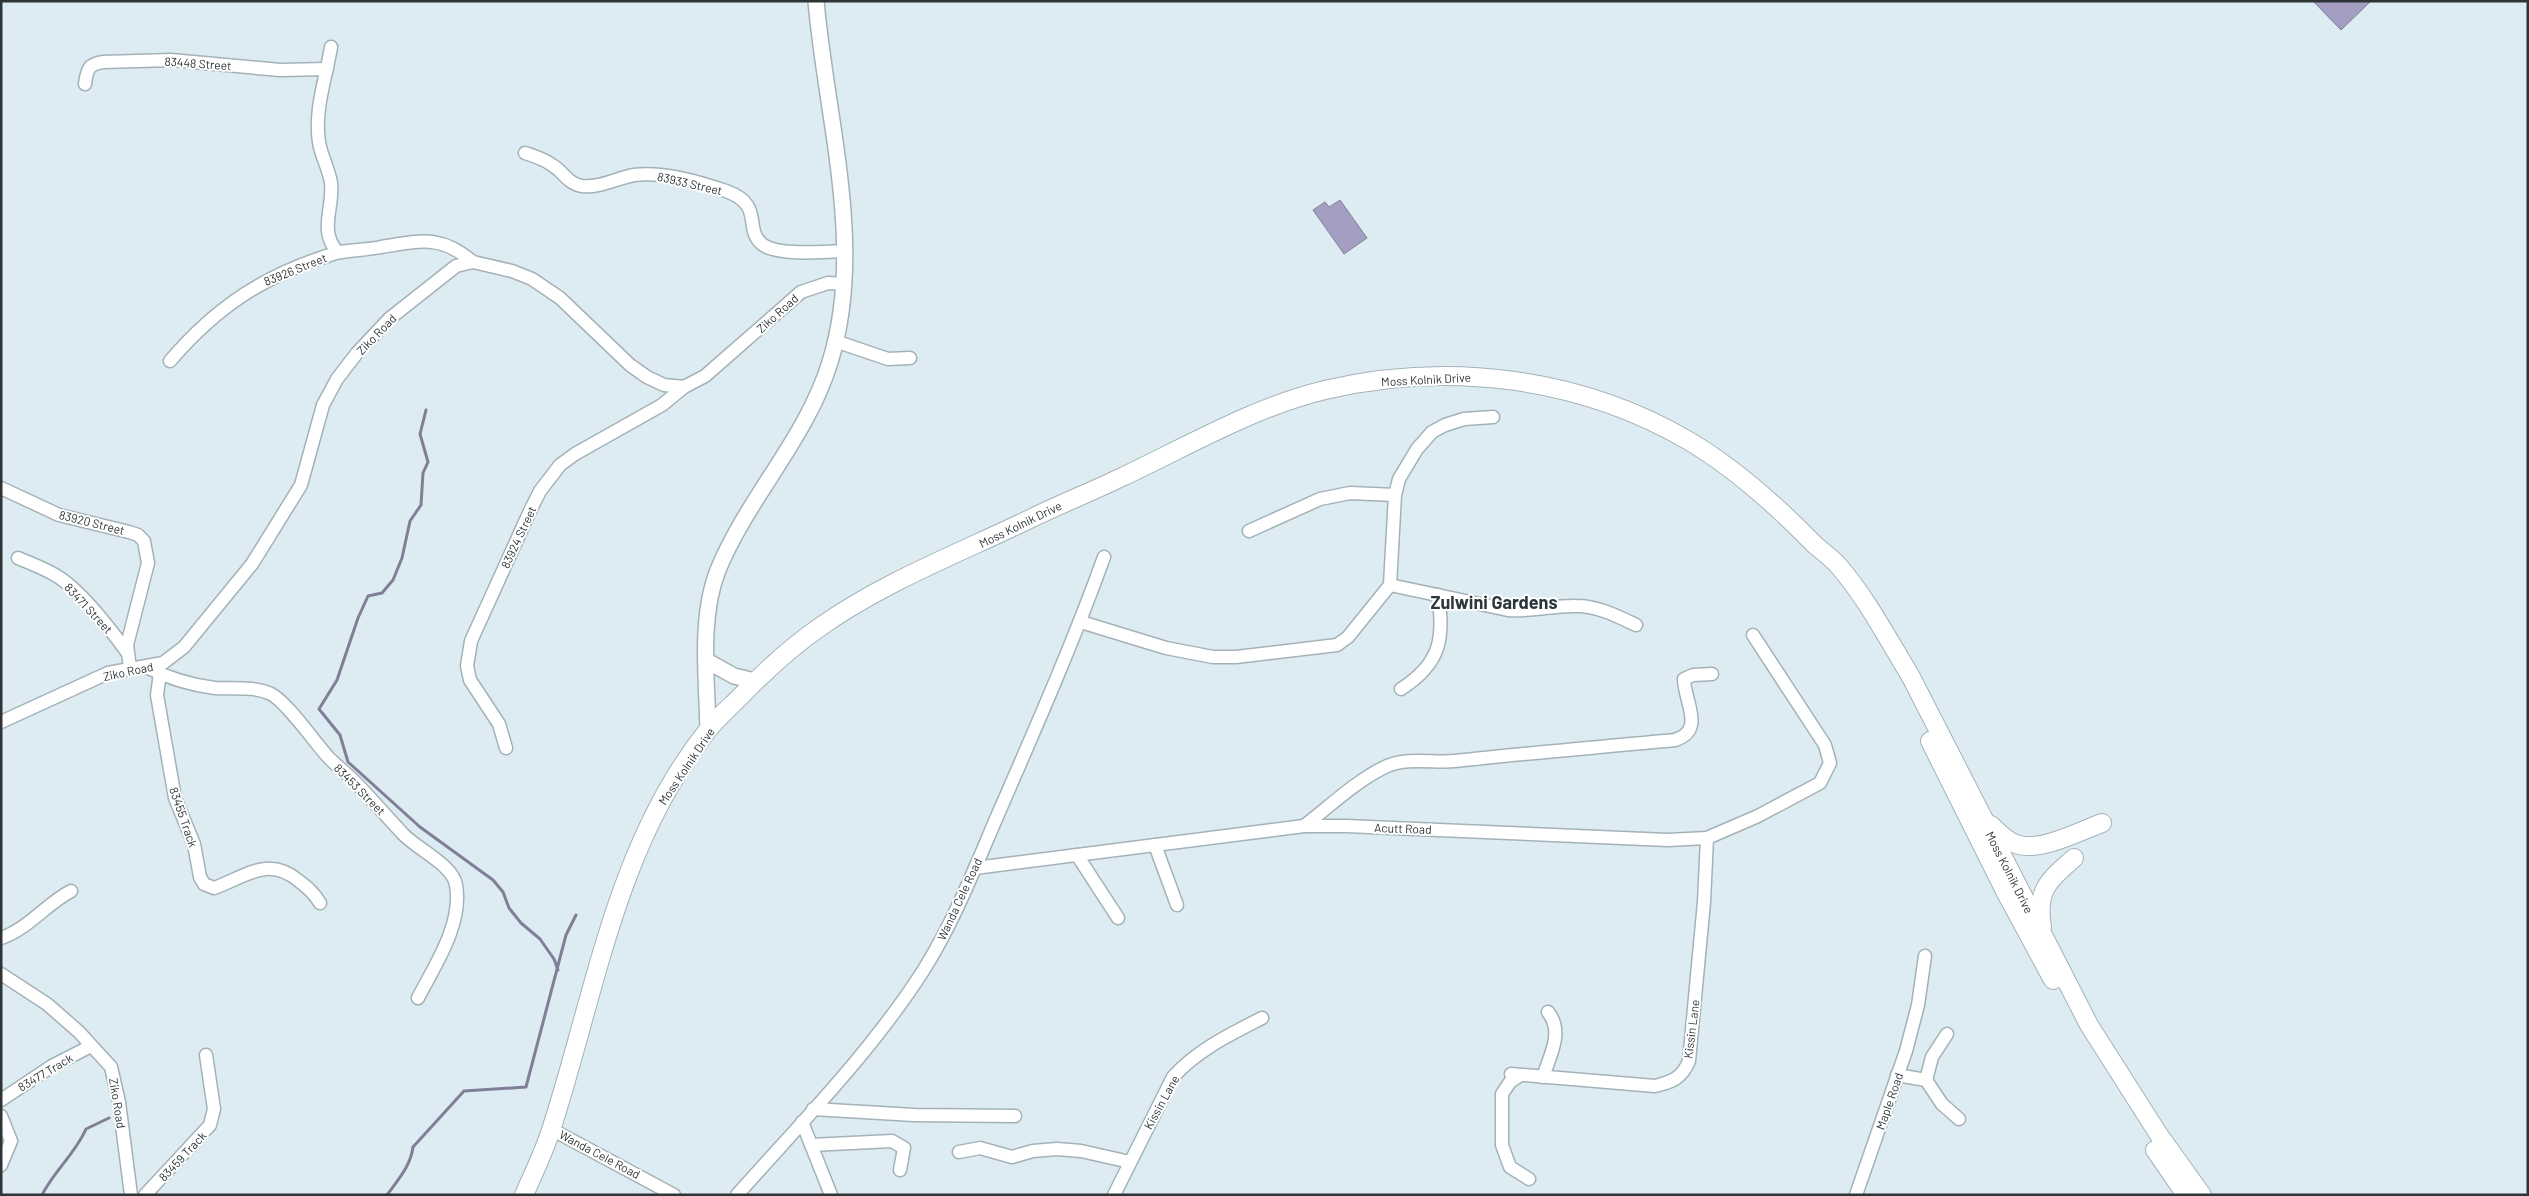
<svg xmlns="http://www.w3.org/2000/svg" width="2529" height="1196" font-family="Barlow,sans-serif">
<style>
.water{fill:#a49fc2;stroke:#817f98}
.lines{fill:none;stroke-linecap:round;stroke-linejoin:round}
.stream{stroke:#817f98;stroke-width:3}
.minor-casing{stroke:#a4b2b8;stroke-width:15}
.tertiary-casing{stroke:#a4b2b8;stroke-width:18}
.secondary-casing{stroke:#a4b2b8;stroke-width:20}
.minor{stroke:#fff;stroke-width:12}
.tertiary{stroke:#fff;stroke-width:15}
.secondary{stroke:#fff;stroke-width:18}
.labels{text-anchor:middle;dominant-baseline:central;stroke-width:4;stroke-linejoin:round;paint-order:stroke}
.street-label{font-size:12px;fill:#2f3437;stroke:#fff}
.district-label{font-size:18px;font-weight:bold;fill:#2c383d;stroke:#fff}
</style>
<rect width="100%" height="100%" fill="#ddecf2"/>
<g class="water">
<polygon points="2313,1 2371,1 2341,30"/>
<polygon points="1340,200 1367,238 1344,254 1313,210 1325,202 1329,207"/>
</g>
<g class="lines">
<g class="stream">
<polyline points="426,410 420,434 428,462 423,473 421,505 410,521 402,558 393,580 382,593 368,596 358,618 337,680 319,709 340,735 348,762 420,827 493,880 503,892 509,908 521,923 540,939 554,959 558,970"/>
<path d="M42,1195c12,-24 33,-41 44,-66l23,-11"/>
<path d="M387,1195c11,-15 24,-30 26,-48l51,-56 62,-4 40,-152 10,-20"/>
</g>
<g class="minor-casing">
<g id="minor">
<path d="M331,47c-5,31 -17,63 -12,95 2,14 10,27 12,41 3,24 -13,49 7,69"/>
<path d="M85,84c2,-14 3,-20 18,-22l68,-2 109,10 47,-1"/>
<path d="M525,153c9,3 19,6 27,12 12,7 16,19 30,21 18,2 35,-8 52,-11 29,-4 65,7 92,16 39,14 17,37 36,53 14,12 63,8 81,7"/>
<polyline points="835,341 888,359 910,358"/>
<path d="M170,361c47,-55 96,-87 166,-108 11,-3 32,-3 45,-6 39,-6 59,-13 92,15"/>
<polyline points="1,488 59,515 129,532 138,535 144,541 148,563 127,645 130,668"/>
<polyline points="1249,531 1320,499 1350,493 1395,495"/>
<path d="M18,558c14,6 29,11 42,20 22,15 51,52 67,74"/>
<path d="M1390,585l118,25c24,2 46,-5 69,-4 21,0 40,10 59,19"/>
<polyline points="1081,622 1166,648 1213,657 1236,657 1337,645 1348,637 1390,585 1395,495 1399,479 1417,449 1432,432 1445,425 1464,419 1493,417"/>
<path d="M146,667c22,11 44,18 69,21 17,1 40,-2 56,6 16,8 44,49 58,64 8,8 17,15 25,23 17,17 32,35 49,53 14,15 50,31 53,51 7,39 -21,80 -38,113"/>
<path d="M160,673l-3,22 18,103 19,46 6,33 4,7 10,4c31,-11 54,-33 85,-7 9,7 15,12 21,22"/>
<path d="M1401,689c39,-25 44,-50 37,-94"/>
<polyline points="1,722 108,673 163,663 184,647 252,564 301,485 323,405 337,379 357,353 389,319 456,266 473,262 512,271 532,279 560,298 630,365 647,377 664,385 684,387 705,376 801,292 828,283 845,284"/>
<polyline points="506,748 499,724 470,680 467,666 471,641 530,511 540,491 560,465 575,454 662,405 684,387"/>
<path d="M1304,826c26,-20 53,-46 83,-60 20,-9 47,-3 68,-5 73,-8 147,-14 220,-21 31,-10 9,-39 9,-61l9,-4 19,-1"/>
<polyline points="1155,845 1177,905"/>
<polyline points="1077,855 1118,918"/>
<polyline points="975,868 1304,826 1346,826 1668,840 1707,838 1758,816 1820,783 1830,763 1825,745 1753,635"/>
<path d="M1,938c27,-9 45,-34 70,-47"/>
<polyline points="1,974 47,1004 79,1032 111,1067 119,1102 131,1195"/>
<path d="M1511,1074l144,12c17,-4 27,-8 34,-25l15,-159 3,-64"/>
<polyline points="1520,1075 1510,1082 1502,1094 1502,1145 1510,1167 1529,1179"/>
<polyline points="1897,1075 1926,1080 1932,1057 1947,1034"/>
<path d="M1543,1077c7,-22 21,-45 5,-65"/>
<polyline points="1926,1080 1942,1104 1959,1119"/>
<polyline points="1,1100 52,1066 91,1046"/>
<polyline points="813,1109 914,1115 1015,1116"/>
<polyline points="1,1116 11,1141 1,1165"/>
<polyline points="802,1122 831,1195"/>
<polyline points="551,1129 674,1195"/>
<polyline points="811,1145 892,1141 904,1148 900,1170"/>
<polyline points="959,1152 980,1148 1012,1157 1033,1151 1057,1149 1081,1151 1130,1162"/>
<polyline points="145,1195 210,1125 214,1109 206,1055"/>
<path d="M737,1195c64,-72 134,-143 186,-224 31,-49 53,-106 76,-159 37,-85 74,-169 105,-255"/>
<path d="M1114,1195l59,-118c24,-27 58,-43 89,-59"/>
<polyline points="1856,1195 1906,1051 1918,1005 1925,956"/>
</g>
</g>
<g class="tertiary-casing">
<g id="tertiary">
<polyline points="707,661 734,676 755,681"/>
<path d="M708,730c-1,-51 -9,-112 10,-160 30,-73 89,-132 112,-208 36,-115 -4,-244 -14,-361"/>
</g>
</g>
<g class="secondary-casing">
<g id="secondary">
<polyline points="1930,741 2006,893 2053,980"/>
<path d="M1991,825c7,7 15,16 25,19 23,9 64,-13 86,-21"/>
<path d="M2042,927c-6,-37 6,-46 32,-69"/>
<polyline points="2155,1150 2186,1195"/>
<path d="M524,1195c9,-21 19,-41 26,-62 45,-137 65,-286 157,-402 9,-12 22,-23 33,-34 25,-26 51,-50 80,-70 63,-45 144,-76 214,-110 29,-14 59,-26 88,-40 66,-31 132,-70 203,-87 123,-29 255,-13 364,51 47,28 88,65 126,104 7,6 15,12 22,19 29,33 51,75 74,113l178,348 70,110 43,60"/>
</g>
</g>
<use href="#minor" class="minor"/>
<use href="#tertiary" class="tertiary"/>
<use href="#secondary" class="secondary"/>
</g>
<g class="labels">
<g class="street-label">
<text transform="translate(198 63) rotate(4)">83448 Street</text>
<text transform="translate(690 183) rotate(13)">83933 Street</text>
<text transform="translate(295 269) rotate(-22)">83926 Street</text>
<text transform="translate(777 313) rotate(-42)">Ziko Road</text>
<text transform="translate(376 334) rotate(-46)">Ziko Road</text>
<text transform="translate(1426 379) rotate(-3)">Moss Kolnik Drive</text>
<text transform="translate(92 522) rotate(14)">83920 Street</text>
<text transform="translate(1020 524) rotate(-26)">Moss Kolnik Drive</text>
<text transform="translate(518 537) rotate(-65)">83924 Street</text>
<text transform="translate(89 608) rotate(47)">83471 Street</text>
<text transform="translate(128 671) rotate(-12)">Ziko Road</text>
<text transform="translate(686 766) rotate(-56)">Moss Kolnik Drive</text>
<text transform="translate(360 789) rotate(45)">83453 Street</text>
<text transform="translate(184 817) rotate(71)">83455 Track</text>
<text transform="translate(1403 828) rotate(2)">Acutt Road</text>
<text transform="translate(2010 872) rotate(63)">Moss Kolnik Drive</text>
<text transform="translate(959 899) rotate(-65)">Wanda Cele Road</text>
<text transform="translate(1691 1029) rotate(-83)">Kissin Lane</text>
<text transform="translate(45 1072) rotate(-31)">83477 Track</text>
<text transform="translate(1889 1101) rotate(-71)">Maple Road</text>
<text transform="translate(1161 1102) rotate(-61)">Kissin Lane</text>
<text transform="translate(118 1103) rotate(81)">Ziko Road</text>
<text transform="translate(600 1154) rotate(28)">Wanda Cele Road</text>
<text transform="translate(182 1156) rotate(-47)">83459 Track</text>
</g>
<g class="district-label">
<text x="1494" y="602">Zulwini Gardens</text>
</g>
</g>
<rect width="2529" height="1196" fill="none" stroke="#2f3437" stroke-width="5"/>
</svg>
